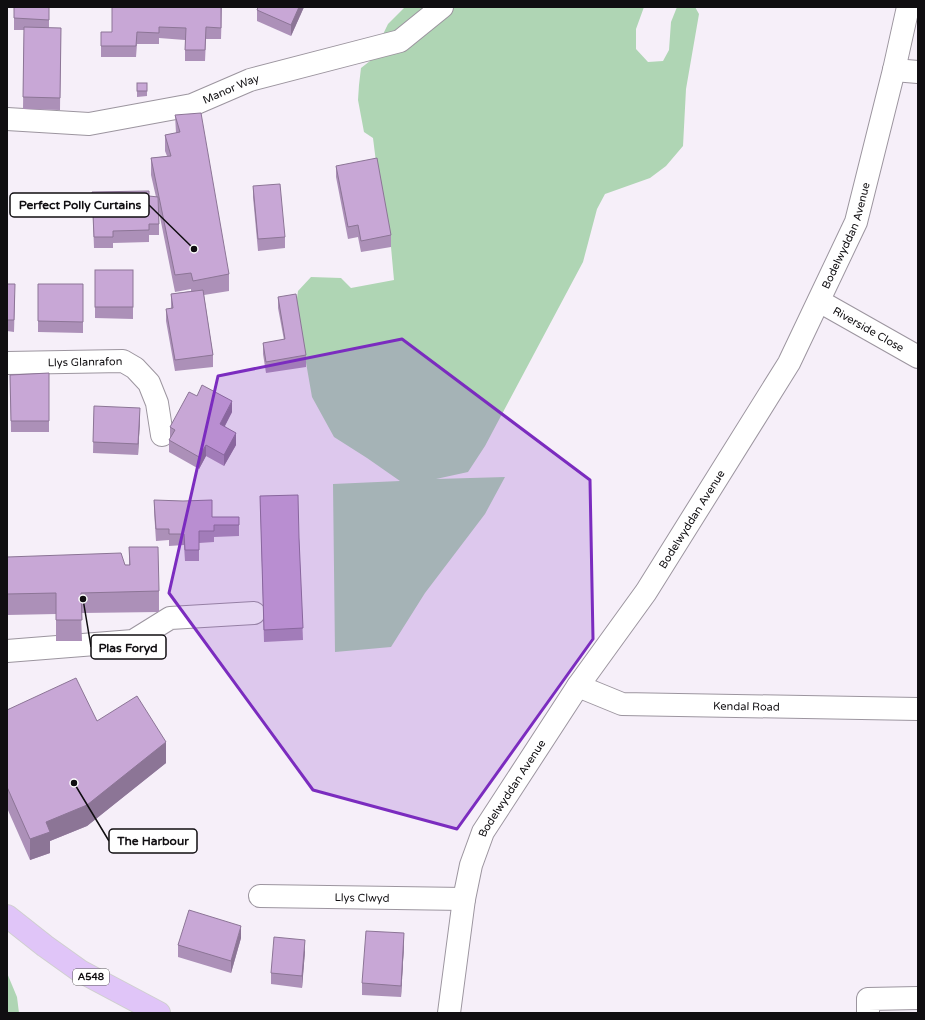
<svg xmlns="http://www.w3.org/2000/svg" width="925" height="1020" font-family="'Varela Round',sans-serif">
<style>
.green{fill:#afd5b4}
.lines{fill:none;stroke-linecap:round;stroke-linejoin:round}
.minor-casing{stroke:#9c959f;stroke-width:24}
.major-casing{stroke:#cfcfcf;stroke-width:24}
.minor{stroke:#fff;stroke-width:22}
.major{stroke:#e0c5f8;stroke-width:22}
.wall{fill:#ac90b8}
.shaded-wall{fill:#8c7596}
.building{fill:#c8a7d6;stroke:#8c7596}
.marked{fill:#7b2cbf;fill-opacity:0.2;stroke:#7b2cbf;stroke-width:3;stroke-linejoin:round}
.labels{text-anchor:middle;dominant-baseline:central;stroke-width:4;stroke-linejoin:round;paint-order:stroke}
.shield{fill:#fff;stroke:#585658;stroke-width:1}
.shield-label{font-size:10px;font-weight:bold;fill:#100e11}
.street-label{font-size:11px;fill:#100e11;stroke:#fff}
.leader{fill:none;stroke:#100e11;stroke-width:1.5}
.callout-dot{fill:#100e11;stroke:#fff;stroke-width:1.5}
.callout{fill:#fff;stroke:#100e11;stroke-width:1.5}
.callout-label{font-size:12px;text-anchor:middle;font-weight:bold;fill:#100e11}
</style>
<rect width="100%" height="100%" fill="#f6eff9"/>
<g class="green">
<polygon points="405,7 644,7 636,29 636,49 648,62 663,61 669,50 671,22 677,7 695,7 699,14 686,89 683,146 666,166 650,178 605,194 597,209 583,262 485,446 468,472 436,479 505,477 485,514 425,593 391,647 335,652 333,484 400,481 367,458 334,437 312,397 296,305 298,291 311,277 341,278 351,288 394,280 391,247 377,170 373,138 364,132 358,100 359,85 361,68 370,61 388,24"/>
<polygon points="7,973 17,997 19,1013 7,1013"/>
</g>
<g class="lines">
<g class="minor-casing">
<g id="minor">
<polyline points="894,70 918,72"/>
<path id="s1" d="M7,119l82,5 103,-19 58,-25 150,-39 42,-34"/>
<path id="s2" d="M819,301l99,56"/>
<path id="s3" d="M7,363l116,-2 12,7 14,15 8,20 5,32"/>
<polyline points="7,651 133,641 170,618 254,613"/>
<path id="s4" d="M578,686l44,18 296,5"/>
<path id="s5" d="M260,896l204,3"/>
<path id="s6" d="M449,1013l15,-114 7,-34 12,-33 95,-146 68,-94 143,-229 67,-141 38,-152 14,-63"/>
<polyline points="868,1013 868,999 918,998"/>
</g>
</g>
<g class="major-casing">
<polyline id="major" points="7,916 45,946 80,971 159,1013"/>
</g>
<use href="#minor" class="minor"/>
<use href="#major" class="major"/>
</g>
<g class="wall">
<polygon points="14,7 49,7 49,28 61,28 60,110 23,109 24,30 14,30"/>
<polygon points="222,7 221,39 206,39 205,61 185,61 185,40 159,38 159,44 137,44 136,57 101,57 101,32 112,32"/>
<polygon points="258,7 304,7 291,36 257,21 257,10"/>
<polygon points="137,83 147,83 147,96 137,97"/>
<polygon points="175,115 229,274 229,291 204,295 213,355 213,367 175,371 166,321 166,309 171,309 171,294 191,291 191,289 175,292 159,212 159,235 149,235 149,242 113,243 113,248 94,248 92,192 156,197 151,175 151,158 167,156 165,151 165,135 176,133"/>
<polygon points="336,166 391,235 391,247 361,252 358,237 348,239 336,177"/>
<polygon points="253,186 285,237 285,248 258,251 253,197"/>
<polygon points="95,270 133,270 133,319 95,318"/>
<polygon points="7,284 15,296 14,332 7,331"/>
<polygon points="38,284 83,284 83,333 38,332"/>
<polygon points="278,297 306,355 306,367 266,373 263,354 263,343 284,340 278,308"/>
<polygon points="49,373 49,432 11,432 10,375"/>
<polygon points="94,406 140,419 138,455 93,453"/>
<polygon points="232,412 225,426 236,445 224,466 206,456 199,469 169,452 169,440 170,439 170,427"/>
<polygon points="260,496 299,538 303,640 264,642"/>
<polygon points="154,500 212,517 239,517 239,536 214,537 214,542 199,543 199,561 185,561 184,545 169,546 169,540 156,541 154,511"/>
<polygon points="129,547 159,591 159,612 81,613 82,641 56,641 56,614 7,615 7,557 129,565"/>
<polygon points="7,710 97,721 166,763 87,826 50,841 50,853 30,860 7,808"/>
<polygon points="241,938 231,973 178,957 178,945"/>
<polygon points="404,945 401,997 362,995 362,983"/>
<polygon points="305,951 302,988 271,984 271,973"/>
</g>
<g class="shaded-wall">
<polygon points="299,7 304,7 291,36 291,25"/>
<polygon points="232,401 232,412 220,435 220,424"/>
<polygon points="140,408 140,419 138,455 138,444"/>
<polygon points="236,433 236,445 224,466 224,455"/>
<polygon points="206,445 206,456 199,469 199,457"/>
<polygon points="166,742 166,763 87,826 50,841 50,853 30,860 30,839 46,822"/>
<polygon points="241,926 241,938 231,973 231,961"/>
<polygon points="404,933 404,945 401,997 401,986"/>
<polygon points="305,940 305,951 302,988 302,976"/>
</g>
<g class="building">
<polygon points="14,7 49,7 49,20 14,18"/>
<polygon points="112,7 221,7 221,28 206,27 205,50 185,50 186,28 159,27 159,33 137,32 136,46 101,46 101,32 112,32"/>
<polygon points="258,7 299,7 291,25 257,10"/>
<polygon points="24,27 61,28 60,98 23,97"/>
<rect x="137" y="83" width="10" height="8"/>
<polygon points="201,113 229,274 193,281 191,273 175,275 151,158 171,156 165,135 180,132 175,115"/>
<polygon points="377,158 391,235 361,241 358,225 348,227 336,166"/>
<polygon points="280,184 285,237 258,239 253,186"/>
<polygon points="149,191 149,196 158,197 159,224 149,224 149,230 113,231 113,237 94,237 92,192"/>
<rect x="95" y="270" width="38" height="37"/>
<polygon points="7,284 15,284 14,320 7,320"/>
<polygon points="38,284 83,284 83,322 38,321"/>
<polygon points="203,290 213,355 175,360 166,309 173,308 171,294"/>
<polygon points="296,294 306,355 266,362 263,343 285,339 278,297"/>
<polygon points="49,373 49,421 11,421 10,375"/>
<polygon points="202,385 232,401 220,424 236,433 224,455 206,445 199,457 169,440 175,430 170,427 189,392 197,396"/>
<polygon points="94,406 140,408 138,444 93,442"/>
<polygon points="298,495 299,538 303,628 264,630 260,496"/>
<polygon points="154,500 183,501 212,500 212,517 239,517 239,525 214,525 214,531 199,531 199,550 185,550 184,534 169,534 169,529 156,529"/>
<polygon points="129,547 158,547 159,591 81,593 82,620 56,620 56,593 7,594 7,557 121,553 125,565 130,565"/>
<polygon points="76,678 97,721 137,696 166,742 87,805 46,822 50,832 30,839 7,787 7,710"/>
<polygon points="189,910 241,926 231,961 178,945"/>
<polygon points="366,931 404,933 401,986 362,983"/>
<polygon points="274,937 305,940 302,976 271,973"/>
</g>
<path class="marked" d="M402,339l188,141 3,159 -136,190 -144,-39 -144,-197 49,-217z"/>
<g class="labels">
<rect class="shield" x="73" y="969" width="36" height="16" rx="3"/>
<g class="shield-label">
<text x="91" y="977">A548</text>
</g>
<g class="street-label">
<text stroke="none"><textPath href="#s1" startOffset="229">Manor Way</textPath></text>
<text stroke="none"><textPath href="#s6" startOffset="885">Bodelwyddan Avenue</textPath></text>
<text stroke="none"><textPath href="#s2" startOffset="57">Riverside Close</textPath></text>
<text stroke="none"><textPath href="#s3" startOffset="78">Llys Glanrafon</textPath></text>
<text stroke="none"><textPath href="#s6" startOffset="561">Bodelwyddan Avenue</textPath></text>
<text stroke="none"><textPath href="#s4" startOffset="172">Kendal Road</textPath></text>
<text stroke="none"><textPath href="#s6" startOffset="237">Bodelwyddan Avenue</textPath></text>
<text stroke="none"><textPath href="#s5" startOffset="102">Llys Clwyd</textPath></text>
</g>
</g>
<path class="leader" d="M194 249L149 205M83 599L91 647M74 783L109 841"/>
<g class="callout-dot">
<circle cx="194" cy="249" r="4"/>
<circle cx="83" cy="599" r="4"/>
<circle cx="74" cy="783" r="4"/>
</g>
<g class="callout">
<rect x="10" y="193" width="139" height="24" rx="4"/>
<rect x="91" y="635" width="75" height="24" rx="4"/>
<rect x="109" y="829" width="88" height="24" rx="4"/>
</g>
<g class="callout-label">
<text x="80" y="209">Perfect Polly Curtains</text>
<text x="128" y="652">Plas Foryd</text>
<text x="153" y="845">The Harbour</text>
</g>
<rect width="925" height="1020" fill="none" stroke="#100e11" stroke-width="16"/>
</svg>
